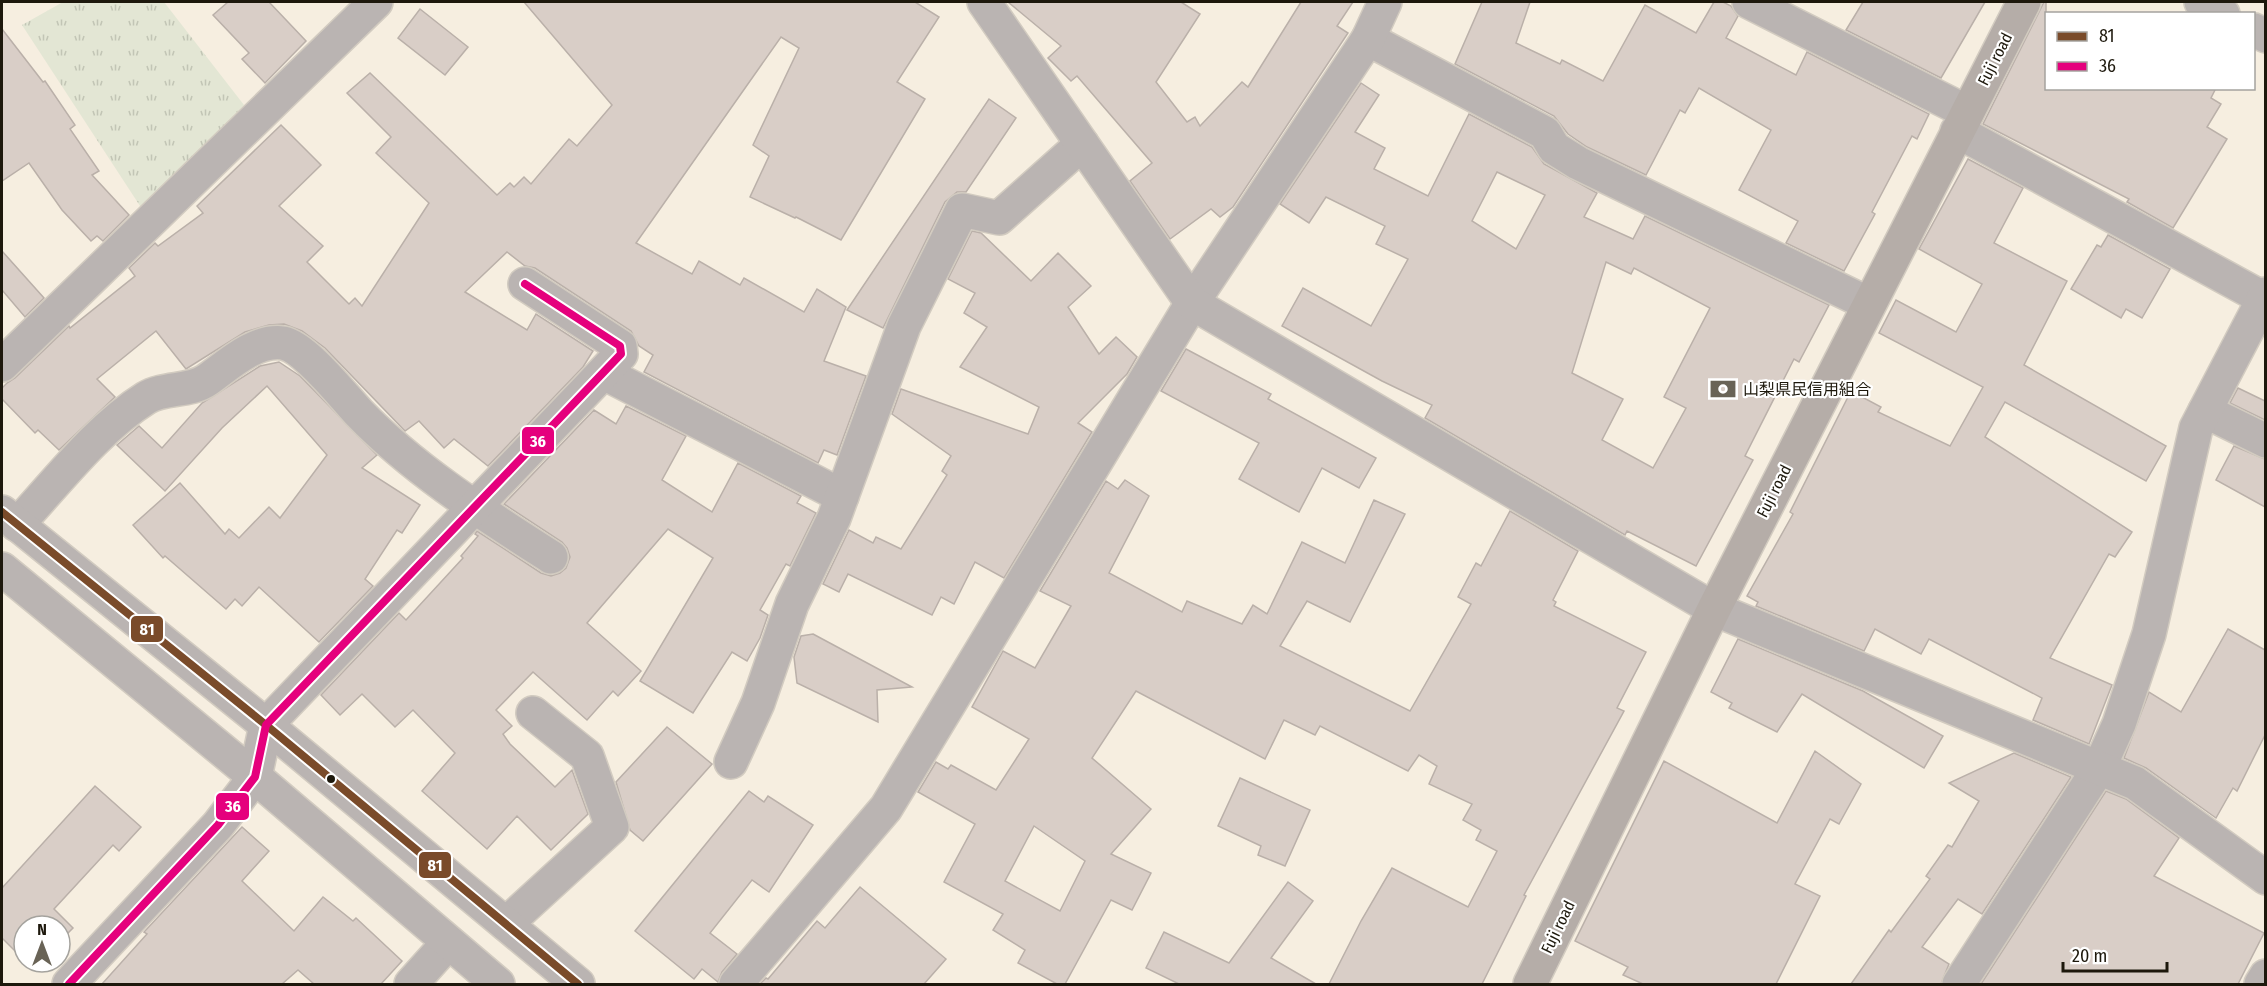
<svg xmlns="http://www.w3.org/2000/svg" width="2267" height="986" font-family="'Fira Sans Condensed','Noto Sans JP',sans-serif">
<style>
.grass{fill:url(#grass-tufts)}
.building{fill:#d9cec7;stroke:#bab0a9;stroke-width:1.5;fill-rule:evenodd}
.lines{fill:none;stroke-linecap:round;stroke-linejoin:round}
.minor-casing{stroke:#d2cbc0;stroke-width:36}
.tertiary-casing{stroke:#d2cbc0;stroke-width:36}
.trunk-casing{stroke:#d2cbc0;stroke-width:36}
.minor{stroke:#bab4b2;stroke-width:33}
.tertiary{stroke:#bab4b2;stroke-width:33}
.trunk{stroke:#b5ada8;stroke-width:33}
.bus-1-casing{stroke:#fff;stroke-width:12}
.bus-2-casing{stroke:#fff;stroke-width:12}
.bus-1{stroke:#7a4b2a;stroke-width:8}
.bus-2{stroke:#e5007d;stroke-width:8}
.bus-dot{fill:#1d180c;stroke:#fff;stroke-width:2}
.labels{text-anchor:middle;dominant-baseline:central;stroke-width:4.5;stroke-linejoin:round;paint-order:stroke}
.street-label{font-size:16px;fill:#1d180c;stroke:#fff}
.poi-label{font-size:16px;fill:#1d180c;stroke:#fff;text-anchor:start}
.line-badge{stroke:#fff;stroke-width:2}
.badge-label{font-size:16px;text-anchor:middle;font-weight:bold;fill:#fff}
</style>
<defs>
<pattern id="grass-tufts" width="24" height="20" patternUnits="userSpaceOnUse" patternTransform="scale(1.5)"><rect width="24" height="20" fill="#e3e6d4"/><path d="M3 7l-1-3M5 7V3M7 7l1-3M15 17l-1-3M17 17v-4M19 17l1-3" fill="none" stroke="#c2c5b5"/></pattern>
</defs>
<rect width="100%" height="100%" fill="#f6eee0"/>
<polygon class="grass" points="63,2 164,2 244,105 142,209 22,25"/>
<g class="building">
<polygon points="228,2 269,2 306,41 265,83 242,59 249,53 213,15"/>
<polygon points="524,2 915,2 939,17 897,82 925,99 841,240 796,217 795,218 750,197 769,156 753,145 799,48 781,37 636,243 692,274 699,261 740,285 744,278 804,312 817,289 846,307 824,361 866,376 837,455 824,450 818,463 644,372 653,355 639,346 631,331 535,268 525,266 507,252 465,292 527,330 536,314 593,351 583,367 488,466 454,439 444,448 419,421 405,431 325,348 302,331 284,324 269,325 245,332 186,369 156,331 97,379 115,397 59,450 38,430 35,433 2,399 2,388 7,383 15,378 69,326 70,328 135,276 129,268 155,243 158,246 203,213 197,206 281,125 321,165 279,206 323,246 307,262 349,304 355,298 362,306 429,203 376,153 391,137 347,93 370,73 497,195 510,183 514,187 524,177 531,184 569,139 577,146 612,105"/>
<polygon points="1008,2 1181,2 1200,14 1156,82 1187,122 1195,117 1200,126 1242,82 1248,87 1301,2 1353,2 1337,26 1348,33 1233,207 1220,217 1211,209 1170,239 1130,181 1152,163 1077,76 1071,81 1048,58 1061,46"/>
<polygon points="1482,2 1530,2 1516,43 1560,64 1562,60 1603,81 1645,5 1696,33 1714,2 1723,2 1731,6 1738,16 1726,38 1796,75 1807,52 1929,114 1917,139 1912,136 1872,212 1875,214 1844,271 1786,243 1798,221 1739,190 1771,130 1699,88 1685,113 1680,110 1646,175 1587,147 1568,134 1554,116 1455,64"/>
<polygon points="1863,2 1985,2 1941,78 1846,30"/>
<polygon points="2044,2 2046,2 2046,88 2216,88 2211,98 2221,104 2207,127 2227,139 2173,228 2127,202 2129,199 1983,124"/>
<polygon points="420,9 468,47 445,75 398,38"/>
<polygon points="2,29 43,82 45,81 75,125 70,129 99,171 92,175 129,215 103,241 97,236 91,241 62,210 29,163 2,181"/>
<path d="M1361,83l18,12 -24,37 30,16 -11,21 54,27 41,-82 63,33 12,17 53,29 -13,24 49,22 12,-23 184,89 -30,57 -5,-3 -49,97 8,4 -57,106 -69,-35 -2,4 -200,-117 7,-13 -50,-24 -100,-55 21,-38 68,38 37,-67 -32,-15 9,-18 -59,-29 -17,26 -29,-19zM1497,172l48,23 -29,54 -44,-28zM1606,262l25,12 3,-6 76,40 -46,89 22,11 -33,60 -51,-28 21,-41 -51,-26z"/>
<polygon points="989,99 1016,118 966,192 957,192 945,202 883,328 847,310"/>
<polygon points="1968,159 2023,188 1994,243 2067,281 2024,365 2166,446 2146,481 2005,402 1985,437 2132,532 2115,557 2109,554 2050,658 2112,685 2089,744 2033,720 2042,698 1929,639 1921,654 1875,629 1864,651 1756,606 1758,602 1747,596 1793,514 1790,512 1851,391 1881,407 1878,412 1950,446 1983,387 1879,333 1896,300 1956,332 1982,284 1919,249"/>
<polygon points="972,231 981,233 1031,281 1058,253 1091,286 1068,307 1099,354 1116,337 1137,357 1127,374 1078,423 1092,432 1004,578 975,562 954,604 941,597 932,615 848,574 839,592 823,584 849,530 873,543 876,537 901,549 947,475 942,471 951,456 892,414 901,389 1028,434 1039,407 960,367 987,327 964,313 975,293 948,279"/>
<polygon points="2108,235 2170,269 2142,318 2126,309 2121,318 2071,289 2097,245 2101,247"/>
<polygon points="2,251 44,298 25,317 2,290"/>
<polygon points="1186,349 1271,394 1268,399 1376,458 1359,488 1322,468 1299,512 1239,479 1259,443 1161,391"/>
<polygon points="279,362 300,376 377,455 362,468 420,505 402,533 397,530 365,579 373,586 319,642 259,587 242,606 235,599 226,609 165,556 163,558 133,525 180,483 225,534 229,529 239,538 269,507 280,518 327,455 267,386 222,428 165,491 117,445 139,426 162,448 202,403 260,366"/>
<polygon points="2238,388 2265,401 2265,420 2230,403"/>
<polygon points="626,406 686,436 662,480 712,512 738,463 801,496 797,503 816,513 790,566 786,564 760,610 768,615 760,638 747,661 732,652 693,713 640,681 713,558 668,529 587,623 641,671 618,696 613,691 587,720 533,672 496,710 512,726 503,734 510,744 555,787 572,770 588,814 551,850 517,816 487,849 422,791 455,753 413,710 395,727 362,694 340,715 321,695 399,613 406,620 463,558 461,556 478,536 475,534 477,531 541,573 551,576 560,573 566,568 570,557 567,548 562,542 504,504 594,410 616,424"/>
<polygon points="2234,446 2265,459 2265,507 2216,480"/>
<path d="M1125,480l24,16 -40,77 73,39 5,-11 55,23 11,-19 14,9 35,-72 43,21 29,-63 31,14 -55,108 -43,-21 -27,45 130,65 61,-107 -13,-7 18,-34 5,3 29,-55 68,40 -25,49 3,2 -2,4 92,46 -29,56 7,3 -100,184 2,1 -44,88h-153l32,-63 31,-53 76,39 29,-56 -21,-11 5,-10 -18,-10 9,-16 -43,-20 8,-18 -18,-11 -11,16 -88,-45 -5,9 -31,-15 -19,39 -129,-68 -44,67 59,51 -40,45 40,19 -19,37 -21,-10 -46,84h-8l-39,-21 7,-13 -32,-20 10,-16 -59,-32 31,-58 -57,-32 18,-30 12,7 3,-4 45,25 33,-51 -57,-32 31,-56 32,17 36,-62 -31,-15 66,-110 12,8zM1034,826l51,35 -25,50 -55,-30z"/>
<polygon points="2228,629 2265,650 2265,735 2237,791 2233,788 2216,818 2146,768 2124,758 2149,692 2181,712"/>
<polygon points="813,634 912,687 877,690 878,722 797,683 794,657 801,636"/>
<polygon points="1738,639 1863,691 1943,736 1924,768 1802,694 1777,732 1729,708 1732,703 1711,692"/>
<polygon points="667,727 712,764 643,841 630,830 616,782"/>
<polygon points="1815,751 1861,784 1839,824 1830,819 1795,884 1820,896 1776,984 1643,984 1623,975 1628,967 1575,941 1664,761 1777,823"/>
<polygon points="2014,753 2071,777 1982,914 1958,899 1922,947 1949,964 1941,984 1851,984 1889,930 1891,932 1930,879 1926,876 1948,845 1952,847 1979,801 1949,783"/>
<polygon points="1240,778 1310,810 1285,866 1258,855 1261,846 1218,826"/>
<polygon points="95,786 141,827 119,851 113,845 54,909 73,928 60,941 60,926 24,926 24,960 2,938 2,888"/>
<polygon points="749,791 764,802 768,796 813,825 769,892 752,880 710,933 737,954 722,972 718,982 702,969 694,979 635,931"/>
<polygon points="2106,791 2126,799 2179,838 2154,876 2264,933 2238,984 1981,984"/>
<polygon points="242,827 269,851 242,881 294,931 323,897 353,921 356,918 402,961 381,984 314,984 298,970 282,984 102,984 147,934 144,932"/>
<polygon points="1288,882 1313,901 1271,958 1316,984 1179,984 1146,968 1164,932 1229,963"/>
<polygon points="860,887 946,959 924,984 760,984 766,978 768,979 817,921 825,928"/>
</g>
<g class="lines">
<g class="minor-casing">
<g id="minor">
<polyline points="1749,2 1967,112"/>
<polyline points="2201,2 2223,14"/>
<polyline points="2254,30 2266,36"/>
<polyline points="1368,39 1545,133 1554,148 1578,163 1869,304"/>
<polyline points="1957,131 2263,298"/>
<polyline points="2,365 376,2"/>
<polyline points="604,373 842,496"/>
<polyline points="2205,411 2266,441"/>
<path d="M17,525c39,-42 81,-97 129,-127 18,-11 44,-6 61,-18 20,-14 48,-41 76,-37 22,4 60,53 76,70 55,57 125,101 192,144"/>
<polyline points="731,762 758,703 792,604 834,518 904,326 962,210 999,218 1082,144"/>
<polyline points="506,924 612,827 587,756 533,713"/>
<polyline points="69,984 218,825 255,777 266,725 621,354 620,346 525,284"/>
<polyline points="411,984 447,944"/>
<polyline points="736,984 886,808 1192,303 1368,39 1385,2"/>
<polyline points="1959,984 2099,768 2119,724 2149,634 2196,428 2266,294"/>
<polyline points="2261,984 2266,976"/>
</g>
</g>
<g class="tertiary-casing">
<g id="tertiary">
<polyline points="984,2 1192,303 1714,609 2135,783 2266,878"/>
<polyline points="2,512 266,725 578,984"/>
<polyline points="2,569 255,777 498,984"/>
</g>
</g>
<g class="trunk-casing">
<polyline id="trunk" points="1530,984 1714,609 2024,2"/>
</g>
<use href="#minor" class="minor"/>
<use href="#tertiary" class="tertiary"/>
<use href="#trunk" class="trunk"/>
<g class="bus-1-casing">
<polyline id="bus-1" points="2,512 266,725 578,984"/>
</g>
<g class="bus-2-casing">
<polyline id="bus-2" points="69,984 218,825 255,777 266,725 621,354 620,346 525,284"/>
</g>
<use href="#bus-1" class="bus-1"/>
<use href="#bus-2" class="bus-2"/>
</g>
<defs>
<g id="bank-bare" transform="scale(2.07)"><path d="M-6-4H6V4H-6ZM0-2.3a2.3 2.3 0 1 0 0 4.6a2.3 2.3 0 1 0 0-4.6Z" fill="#696356" stroke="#fff" stroke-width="2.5" paint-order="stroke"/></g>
</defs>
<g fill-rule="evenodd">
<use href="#bank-bare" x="1723" y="389"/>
</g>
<circle class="bus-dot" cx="331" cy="779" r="5"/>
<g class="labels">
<g class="street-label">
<text transform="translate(1995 59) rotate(-63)">Fuji road</text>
<text transform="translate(1774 491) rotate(-63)">Fuji road</text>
<text transform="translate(1558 927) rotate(-64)">Fuji road</text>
</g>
<g class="poi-label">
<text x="1743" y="389">山梨県民信用組合</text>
</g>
</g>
<g class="line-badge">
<rect x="521" y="426" width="34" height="29" rx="6" fill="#e5007d"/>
<rect x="130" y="615" width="34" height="28" rx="6" fill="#7a4b2a"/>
<rect x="215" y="792" width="35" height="29" rx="6" fill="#e5007d"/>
<rect x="418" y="851" width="34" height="28" rx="6" fill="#7a4b2a"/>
</g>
<g class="badge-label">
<text x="538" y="447">36</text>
<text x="147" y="635">81</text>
<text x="233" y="812">36</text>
<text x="435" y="871">81</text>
</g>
<rect width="2267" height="986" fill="none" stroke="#1d180c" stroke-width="6"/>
<rect x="2045" y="12" width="210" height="78" fill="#ffffff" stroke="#a5a39e" stroke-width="1.5"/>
<rect x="2057" y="32" width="30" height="9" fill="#7a4b2a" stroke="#a5a39e" stroke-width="1.5"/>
<text x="2099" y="42" font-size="18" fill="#1d180c">81</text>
<rect x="2057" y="62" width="30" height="9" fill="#e5007d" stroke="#a5a39e" stroke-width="1.5"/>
<text x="2099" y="72" font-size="18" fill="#1d180c">36</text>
<g transform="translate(42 944)"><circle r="28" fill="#ffffff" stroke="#a5a39e" stroke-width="1.5"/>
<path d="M0-4.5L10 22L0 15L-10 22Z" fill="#696356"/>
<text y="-9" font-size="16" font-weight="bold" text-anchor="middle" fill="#1d180c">N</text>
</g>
<path d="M2063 962v9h104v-9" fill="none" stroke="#1d180c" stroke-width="3"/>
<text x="2072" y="962" font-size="18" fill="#1d180c" stroke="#ffffff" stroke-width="4.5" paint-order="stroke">20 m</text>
</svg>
